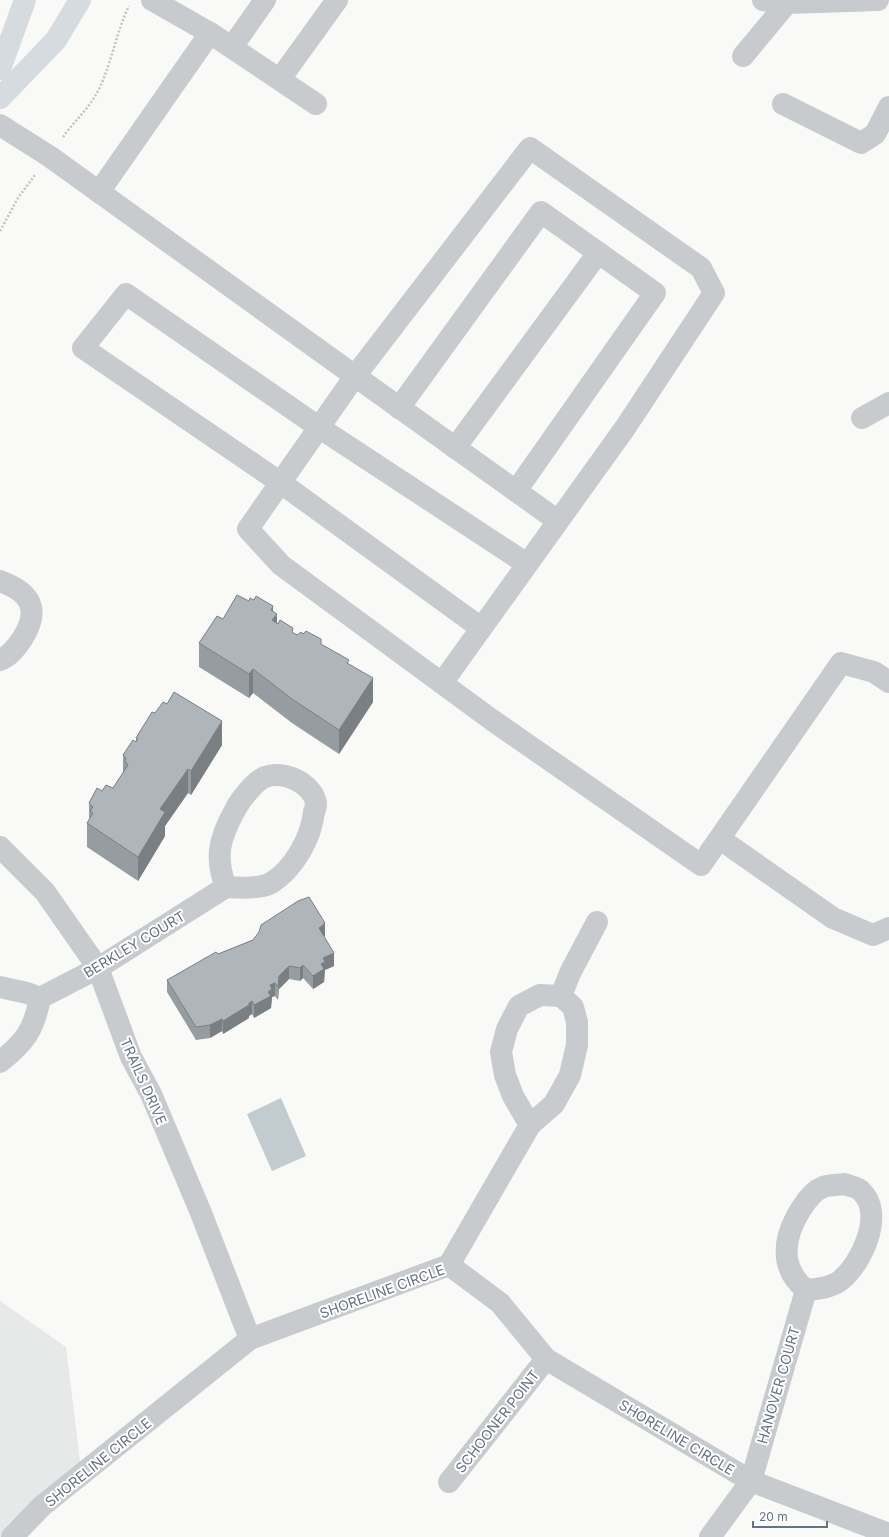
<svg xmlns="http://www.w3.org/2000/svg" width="889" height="1537" font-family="Inter,sans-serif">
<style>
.built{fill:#e7e8e8}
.water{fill:#c2cbd0}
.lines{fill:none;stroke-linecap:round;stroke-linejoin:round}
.path{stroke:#c1c3c5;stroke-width:2.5;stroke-dasharray:2 2;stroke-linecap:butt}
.minor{stroke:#c7cbce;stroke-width:22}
.major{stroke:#d6dbdf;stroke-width:22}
.wall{fill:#969da2}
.shaded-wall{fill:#7a7f84}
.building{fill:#aeb6bc;stroke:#7a7f84}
.labels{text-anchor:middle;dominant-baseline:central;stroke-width:4;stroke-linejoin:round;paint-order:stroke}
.street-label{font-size:14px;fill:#647483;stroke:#fff}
</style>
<rect width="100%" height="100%" fill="#f9f9f7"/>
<polygon class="built" points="0,1301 66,1347 81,1469 6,1537 0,1537"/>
<polygon class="water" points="281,1098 306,1156 272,1171 247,1114"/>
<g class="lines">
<g class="path">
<path d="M63,137c9,-13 22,-25 31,-39 16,-25 21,-64 35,-92"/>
<polyline points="0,231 18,198 35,175"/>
</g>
<g class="minor">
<polyline points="152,0 210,33"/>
<polyline points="763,0 787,3"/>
<polyline points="232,47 265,0"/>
<polyline points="743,56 787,3 878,0"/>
<polyline points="280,79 337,0"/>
<polyline points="783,104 861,143 875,134 889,107"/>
<polyline points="0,125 49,156 355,376 248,529 281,565 492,720 701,865 841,663 874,672 889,682"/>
<polyline points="99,192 210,33 316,104"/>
<polyline points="399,408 541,212 655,293 516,491"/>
<polyline points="862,418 889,403"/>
<polyline points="455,448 598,253"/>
<path d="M0,581c31,11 41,29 22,58 -6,9 -12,17 -22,21"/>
<polyline points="481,628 281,483 83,348 126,294 320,428 527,564"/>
<polyline points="442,683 625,428 714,293 701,268 530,148 355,376 558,521"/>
<polyline points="720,839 833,918 873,935 889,928"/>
<polyline points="0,847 45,892 98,968 131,1057 151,1094 201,1213 250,1339"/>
<path d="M0,987l27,6 13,5 58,-30 128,-81c12,1 34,2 45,-4 23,-14 40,-45 43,-71 1,-2 2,-6 2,-9 -4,-20 -32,-33 -51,-26 -10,4 -25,23 -30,33 -15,27 -21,47 -9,77"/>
<polyline points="561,996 570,973 597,922"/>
<path d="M0,1062c25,-20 34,-32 40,-64"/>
<path d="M844,1184c5,2 14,3 17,7 24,22 1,72 -20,89 -10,8 -24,9 -35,10 -28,-23 -22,-54 -5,-81 5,-8 12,-18 22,-22 6,-2 15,-2 21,-3z"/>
<polyline points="449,1265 530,1125 554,1104 570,1075 577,1045 577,1022 573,1007 561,996 540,995 519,1006 507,1029 501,1052 505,1075 513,1096 530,1125"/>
<polyline points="449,1482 546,1359"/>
<polyline points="12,1537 42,1506 250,1339 449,1265 500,1303 546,1359 751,1481 889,1534"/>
<polyline points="710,1537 751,1481 806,1290"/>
</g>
<g class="major">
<polyline points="0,69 25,0"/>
<polyline points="0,98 56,40 80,0"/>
</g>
</g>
<g class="wall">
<polygon points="254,600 273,611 277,623 297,635 321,644 349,664 373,702 339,754 292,723 253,693 249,698 199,667 199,643 223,619 249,601"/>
<polygon points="136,738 222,745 191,795 188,793 165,826 165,836 138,881 87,847 87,823 89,820 89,803 102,791 113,788 123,773 123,755 136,742"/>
<polygon points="325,936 324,937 334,966 325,970 324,982 313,989 303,978 300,981 289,979 279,989 278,1000 275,996 272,997 271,1008 254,1018 252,1014 249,1016 249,1018 223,1034 222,1031 210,1038 196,1040 167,992 167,980 218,954 253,940"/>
</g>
<g class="shaded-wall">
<polygon points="273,606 273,620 277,614 277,638 272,644 271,610"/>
<polygon points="253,669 253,693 249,698 249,674"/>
<polygon points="373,678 373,702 339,754 339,730"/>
<polygon points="222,721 222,745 191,795 191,771"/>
<polygon points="188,769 188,793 165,826 165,836 138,881 138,857 160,809"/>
<polygon points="325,923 325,936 319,940 319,928"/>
<polygon points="334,953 334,966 325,970 324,982 313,989 313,976 321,964 323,958"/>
<polygon points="303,965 303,978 300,981 300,968"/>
<polygon points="289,966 289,979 279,989 278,1000 279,976"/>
<polygon points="275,983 275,996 272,997 271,1008 254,1018 254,1005 270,985"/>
<polygon points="252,1001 252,1014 249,1016 249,1018 223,1034 223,1021"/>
<polygon points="222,1019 222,1031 210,1038 210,1025"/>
</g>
<g class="building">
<polygon points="237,595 249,601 250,598 254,600 256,596 273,606 271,610 277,614 272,620 278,624 280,620 293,628 292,632 297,635 301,632 303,634 306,631 321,639 321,644 349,660 347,663 373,678 339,730 292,699 253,669 249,674 199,643 217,616 223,619"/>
<polygon points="174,692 222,721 191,771 188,769 160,809 165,812 138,857 87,823 93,813 90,811 93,807 89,803 97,788 102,791 106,785 113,788 128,765 125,761 126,758 123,755 133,740 136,742 138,739 136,738 152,712 155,713 163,702 167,704"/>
<polygon points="309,897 325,923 319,928 334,953 323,958 325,962 321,964 324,969 313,976 303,965 300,968 289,966 279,976 278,987 275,983 270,985 272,989 268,992 271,996 254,1005 252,1001 249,1003 249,1005 223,1021 222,1019 210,1025 196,1027 167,980 216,952 218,954 253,940 259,932 261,925 298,901"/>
</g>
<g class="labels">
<g class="street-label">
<text transform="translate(134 944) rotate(-31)">BERKLEY COURT</text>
<text transform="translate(144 1081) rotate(66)">TRAILS DRIVE</text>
<text transform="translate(382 1291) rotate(-20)">SHORELINE CIRCLE</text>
<text transform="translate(778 1385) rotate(-74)">HANOVER COURT</text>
<text transform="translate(497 1421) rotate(-52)">SCHOONER POINT</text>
<text transform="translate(677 1437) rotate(31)">SHORELINE CIRCLE</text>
<text transform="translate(98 1462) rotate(-39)">SHORELINE CIRCLE</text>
</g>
</g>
<path d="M753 1521v6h74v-6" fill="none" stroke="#647483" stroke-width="2"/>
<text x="759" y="1521" font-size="12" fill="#647483" stroke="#ffffff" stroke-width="3" paint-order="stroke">20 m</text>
</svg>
